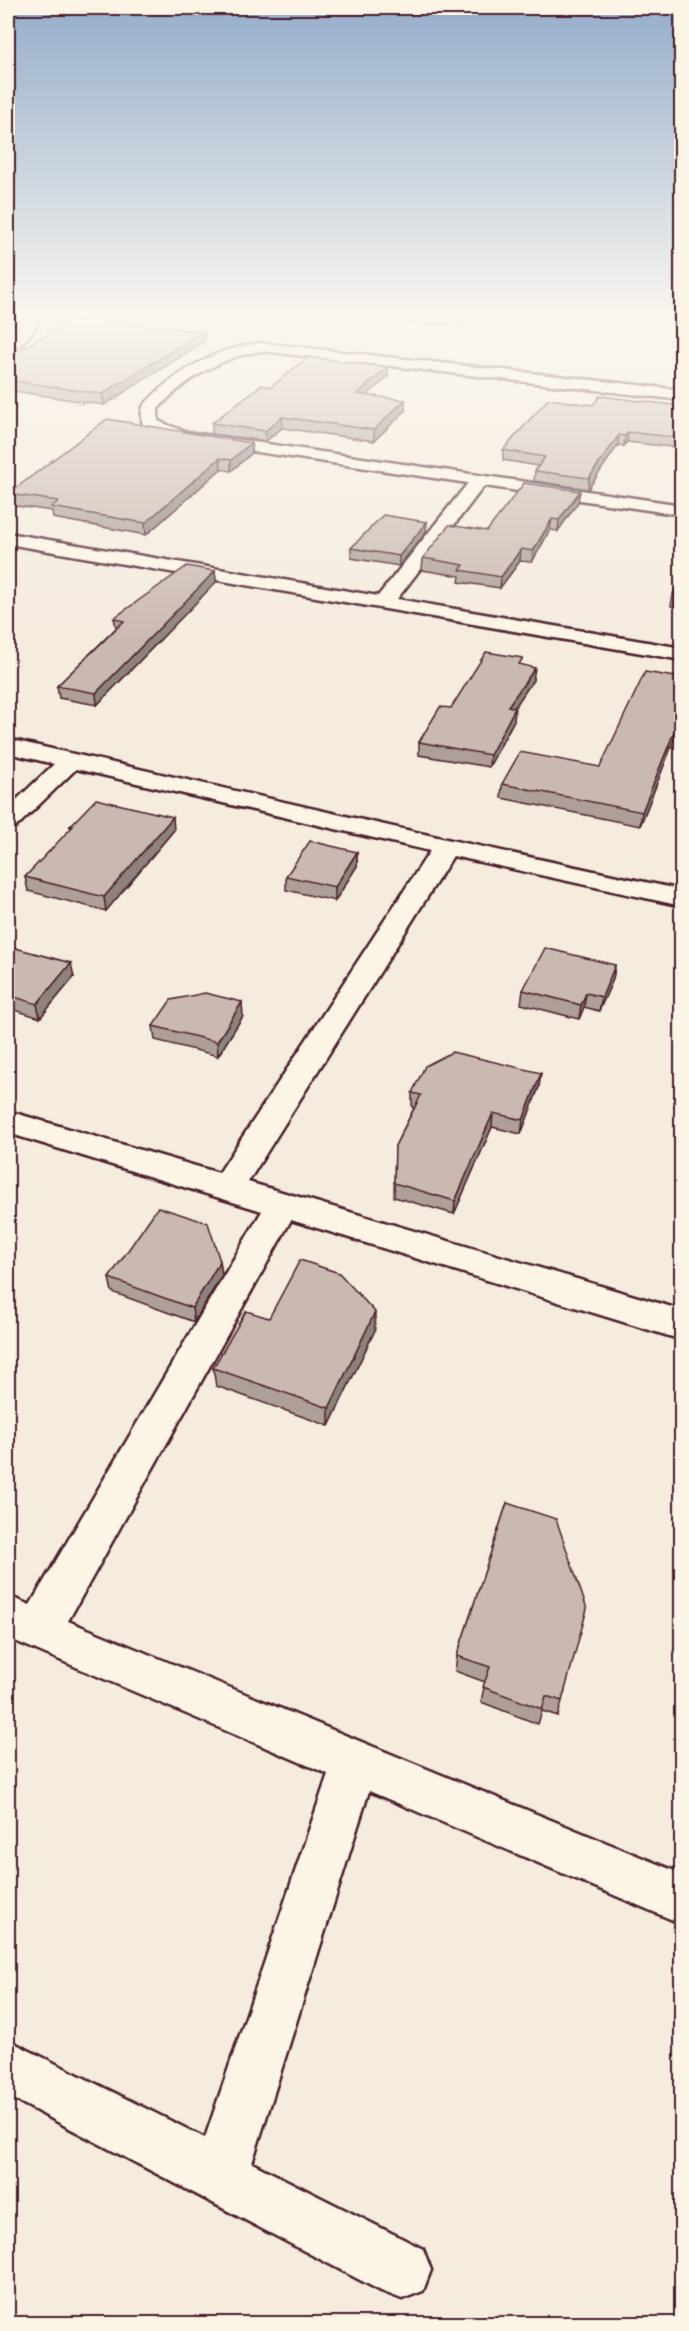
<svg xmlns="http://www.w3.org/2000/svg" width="689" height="2331" font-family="'Gochi Hand',sans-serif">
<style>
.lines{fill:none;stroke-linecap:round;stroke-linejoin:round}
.minor-casing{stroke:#4a1f2b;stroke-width:5}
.path{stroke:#4a1f2b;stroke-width:1.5;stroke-dasharray:2 2;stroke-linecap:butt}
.minor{fill:#fcf5e5;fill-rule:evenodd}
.wall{fill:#ae9f98;stroke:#4a1f2b;stroke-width:1.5}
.shaded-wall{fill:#8d827c;stroke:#4a1f2b;stroke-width:1.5}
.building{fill:#cab9b1;stroke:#4a1f2b;stroke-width:1.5}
</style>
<rect width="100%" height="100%" fill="#f5ecde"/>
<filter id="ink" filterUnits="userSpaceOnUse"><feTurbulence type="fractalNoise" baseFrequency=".0167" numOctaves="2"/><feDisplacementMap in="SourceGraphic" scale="12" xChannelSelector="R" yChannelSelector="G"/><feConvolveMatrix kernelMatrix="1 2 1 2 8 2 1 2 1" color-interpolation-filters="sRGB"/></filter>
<g filter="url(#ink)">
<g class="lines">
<g class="minor-casing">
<g id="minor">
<path d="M14,317h19l5,4c-3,11 -19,27 -30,30v-11l16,-17z"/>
<path d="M406,317h71c-9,8 -62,8 -71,0z"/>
<path d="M262,343l420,47v10l-420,-49c-38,4 -79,29 -104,58v12l28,11 496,73v10l-198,-29 -87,113 285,49v12l-674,-116v-11l370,63 90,-113 -285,-42 -39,-14c-3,-5 -3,-17 0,-22 30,-33 74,-58 118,-62z"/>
<polygon points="8,739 446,839 682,890 682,906 453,856 248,1182 682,1310 682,1340 291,1220 68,1621 682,1874 682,1924 369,1791 252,2163 423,2249 431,2270 423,2291 402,2299 381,2291 8,2096 8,2040 205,2138 328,1774 8,1638 8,1596 30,1605 262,1211 8,1133 8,1111 219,1173 430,851 76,769 17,826 8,828 8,808 54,764 8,753"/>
</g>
</g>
<g class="path">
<polyline points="105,402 121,399"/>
<polyline points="77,404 94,403"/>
</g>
<use href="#minor" class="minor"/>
</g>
<g class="wall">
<polygon points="205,341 104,405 8,390 8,356"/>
<polygon points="388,377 367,395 405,411 374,441 282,428 266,441 212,434 212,423 271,387"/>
<polygon points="593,405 681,406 681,446 680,448 627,442 624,446 618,445 588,489 534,481 535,471 538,466 503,460 503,450"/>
<polygon points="251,443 252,453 231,471 221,469 146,535 53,518 52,511 10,505 8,494"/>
<polygon points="681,465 681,484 676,484 678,472"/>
<polygon points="578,502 558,531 550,530 532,562 520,561 500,588 459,582 460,576 422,570 423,558 487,531"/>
<polygon points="426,532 399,566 351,558 351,548"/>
<polygon points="215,571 216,582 97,705 59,698 57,686 116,628 114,618"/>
<polygon points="681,575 681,608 671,606 673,595"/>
<polygon points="522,665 533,680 514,708 515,708 514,720 489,767 419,755 419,742 451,708"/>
<polygon points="681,678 681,732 680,736 676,735 640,826 501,798 502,784 600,767"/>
<polygon points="70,826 174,830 106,911 28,891 25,877 71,829"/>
<polygon points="357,852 357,866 335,901 286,890 286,876"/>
<polygon points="8,946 74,977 40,1018 8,1008"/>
<polygon points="615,965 613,979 599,1011 584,1007 579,1019 521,1004 523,990"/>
<polygon points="243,1016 218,1056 155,1040 153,1026"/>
<polygon points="539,1087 521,1134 492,1127 454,1214 394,1197 395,1146 414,1108 412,1107 412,1093"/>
<polygon points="220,1261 222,1275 194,1322 112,1292 109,1278"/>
<polygon points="269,1318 375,1330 329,1426 216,1386 213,1368"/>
<polygon points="507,1503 562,1701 558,1716 542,1711 538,1724 481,1702 485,1682 455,1671 457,1656"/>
</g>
<g class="shaded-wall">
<polygon points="204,331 205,341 104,405 102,394"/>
<polygon points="388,367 388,377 357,404 357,394"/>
<polygon points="405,400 405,411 374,441 374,430"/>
<polygon points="282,417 282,428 266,441 265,431"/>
<polygon points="628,432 627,442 624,446 625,436"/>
<polygon points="619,435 618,445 588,489 589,478"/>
<polygon points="251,443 252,453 231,471 231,460"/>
<polygon points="220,458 221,469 146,535 145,523"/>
<polygon points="580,491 578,502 558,531 559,520"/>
<polygon points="552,519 550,530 532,562 533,551"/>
<polygon points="427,522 426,532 399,566 399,556"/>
<polygon points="521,549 520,561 500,588 501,577"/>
<polygon points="215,571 216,582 97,705 96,693"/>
<polygon points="535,668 533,680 507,719 508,706"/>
<polygon points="515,708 514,720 489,767 490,755"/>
<polygon points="678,722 676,735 640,826 642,812"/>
<polygon points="173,817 174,830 106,911 104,897"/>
<polygon points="357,852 357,866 335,901 335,887"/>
<polygon points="71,963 74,977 40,1018 37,1004"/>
<polygon points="615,965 613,979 599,1011 602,997"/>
<polygon points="586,993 584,1007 579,1019 581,1005"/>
<polygon points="242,1002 243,1016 218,1056 217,1042"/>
<polygon points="541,1073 539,1087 521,1134 523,1120"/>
<polygon points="493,1113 492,1127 454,1214 455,1201"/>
<polygon points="220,1261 222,1275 194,1322 192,1308"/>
<polygon points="375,1312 375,1330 329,1426 329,1408"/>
</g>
<g class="building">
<polygon points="75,319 204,331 102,394 8,380 8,356"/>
<polygon points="308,357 388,367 357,394 405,400 374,430 282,417 265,431 212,423 261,385 271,387"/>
<polygon points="600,396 681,406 681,438 628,432 625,436 619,435 589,478 535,471 545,457 503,450 548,399 593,405"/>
<polygon points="107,419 251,443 231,460 220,458 145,523 51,507 59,501 8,494"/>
<polygon points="681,465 681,473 678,472"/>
<polygon points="524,483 580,491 559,520 552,519 533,551 521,549 501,577 460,570 464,565 423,558 449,525 487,531"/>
<polygon points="383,515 427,522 399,556 351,548"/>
<polygon points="187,566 215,571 96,693 57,686 124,621 114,618"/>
<polygon points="681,575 681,596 673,595"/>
<polygon points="486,652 523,658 519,664 535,668 508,706 515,708 490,755 419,742 440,707 451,708"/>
<polygon points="645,672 681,678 681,723 678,722 642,812 502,784 520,752 600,767"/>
<polygon points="96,799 173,817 104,897 25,877 73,826 70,826"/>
<polygon points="310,841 357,852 335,887 286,876"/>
<polygon points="8,946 71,963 37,1004 8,995"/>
<polygon points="545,948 615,965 602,997 586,993 581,1005 523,990"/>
<polygon points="205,993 242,1002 217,1042 153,1026 171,1000"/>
<polygon points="452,1052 541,1073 523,1120 493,1113 455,1201 394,1183 395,1146 421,1095 412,1093 425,1066"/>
<polygon points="158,1207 208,1223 220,1261 192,1308 109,1278"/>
<polygon points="300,1260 339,1273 375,1312 329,1408 213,1368 246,1311 269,1318"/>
<polygon points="507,1503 556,1519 587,1609 562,1701 546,1696 542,1709 483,1687 490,1667 457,1656"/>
</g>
</g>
<linearGradient id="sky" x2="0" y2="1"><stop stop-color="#95adca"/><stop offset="0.49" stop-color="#faf6f0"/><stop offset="1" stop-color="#faf6f0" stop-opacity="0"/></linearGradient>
<rect width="689" height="643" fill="url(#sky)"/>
<rect width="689" height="2331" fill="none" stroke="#fcf5e5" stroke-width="30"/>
<rect x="15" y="15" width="659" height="2301" fill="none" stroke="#4a1f2b" stroke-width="2" filter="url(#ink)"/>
</svg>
